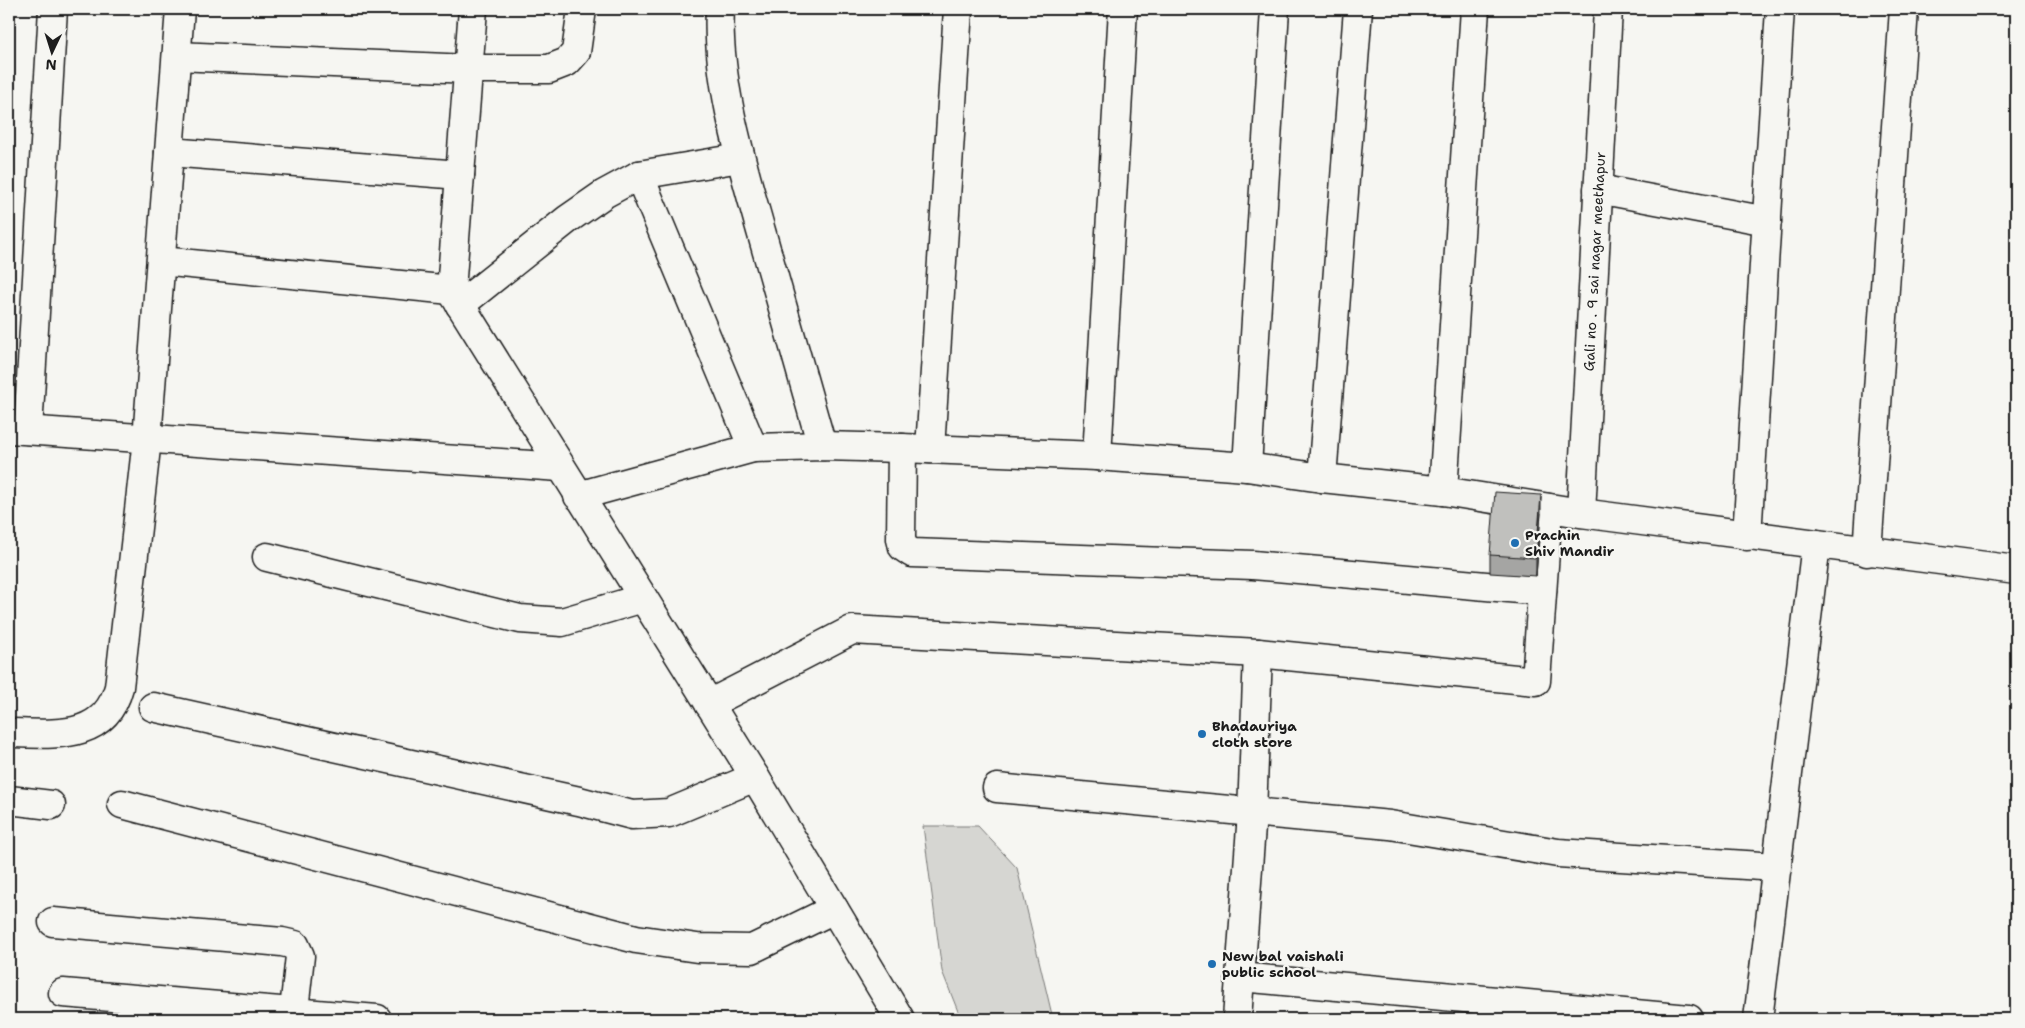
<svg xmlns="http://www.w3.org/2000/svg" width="2025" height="1028" font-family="'Shantell Sans',sans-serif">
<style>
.green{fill:#d6d6d2;stroke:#797977}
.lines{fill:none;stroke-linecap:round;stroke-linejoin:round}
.street-casing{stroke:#1c1c1c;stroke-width:31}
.secondary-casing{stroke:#1c1c1c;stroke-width:31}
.street{stroke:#f6f6f2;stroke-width:28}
.secondary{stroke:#f6f6f2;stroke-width:28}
.wall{fill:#a5a5a3;stroke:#1c1c1c}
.shaded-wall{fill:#868684;stroke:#1c1c1c}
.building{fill:#c0c0bd;stroke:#1c1c1c}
.poi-dot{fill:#1f6fb2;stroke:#f6f6f2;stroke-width:2}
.labels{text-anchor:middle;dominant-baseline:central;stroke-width:4.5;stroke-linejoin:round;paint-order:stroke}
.street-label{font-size:14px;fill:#1c1c1c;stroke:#f6f6f2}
.poi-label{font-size:14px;font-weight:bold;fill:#1c1c1c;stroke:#f6f6f2;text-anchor:start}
</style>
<rect width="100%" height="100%" fill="#f6f6f2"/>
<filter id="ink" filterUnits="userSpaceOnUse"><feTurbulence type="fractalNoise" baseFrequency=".02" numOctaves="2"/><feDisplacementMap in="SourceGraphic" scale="10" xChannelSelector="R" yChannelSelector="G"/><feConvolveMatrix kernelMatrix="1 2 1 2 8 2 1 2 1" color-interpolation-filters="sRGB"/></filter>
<g filter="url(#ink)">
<polygon class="green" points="923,826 978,826 1017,868 1053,1019 961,1019 942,971"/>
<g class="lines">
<g class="street-casing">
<g id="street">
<path d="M720,9c-4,70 22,154 41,222 20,72 41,143 61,215"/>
<polyline points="177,56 469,69 549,69 567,62 576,52 582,9"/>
<polyline points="169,152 460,175"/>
<polyline points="639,175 753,448"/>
<polyline points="1598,189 1767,221"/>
<polyline points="161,261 451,290"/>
<polyline points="460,305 568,219 604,194 639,175 740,158"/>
<polyline points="9,429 560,467"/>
<polyline points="28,430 53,9"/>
<polyline points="902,448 901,539 903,547 912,553 1253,565 1542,591"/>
<polyline points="930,449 958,9"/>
<polyline points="1097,456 1123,9"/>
<polyline points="1247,467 1275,9"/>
<polyline points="1322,478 1358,9"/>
<polyline points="1443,491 1475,9"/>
<polyline points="578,496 753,448 822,446 902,448 1097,456 1247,467 1322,478 1443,491 1581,513 2016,570"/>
<path id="s1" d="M1581,513l27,-504"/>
<polyline points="1747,536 1780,9"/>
<polyline points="1867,552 1904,9"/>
<polyline points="267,557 520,619 562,622 643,598"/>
<polyline points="709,704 852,630 1258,653 1536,681 1548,508"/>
<polyline points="153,707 579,801 632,815 669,813 755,777"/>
<path d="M11,733c45,1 94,7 108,-46l28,-248 33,-430"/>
<polyline points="997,788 1390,825 1558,853 1777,867"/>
<polyline points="9,800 51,805"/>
<polyline points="122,804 636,939 697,948 752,949 834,909"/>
<polyline points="53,922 282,942 295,945 300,956 293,1019"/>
<polyline points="1240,977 1689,1019"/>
<polyline points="63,993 377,1019"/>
<polyline points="1237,1019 1252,813 1258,653"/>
<polyline points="1758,1019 1816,544"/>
</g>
</g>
<g class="secondary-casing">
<polyline id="secondary" points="473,9 451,290 755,777 900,1019"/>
</g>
<use href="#street" class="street"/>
<use href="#secondary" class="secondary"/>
</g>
<polygon class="wall" points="1541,513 1536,576 1490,573 1490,555"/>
<polygon class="shaded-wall" points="1541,495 1541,513 1536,576 1536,558"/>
<polygon class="building" points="1495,492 1541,495 1536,558 1490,555"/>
</g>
<g class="poi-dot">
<circle cx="1515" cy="543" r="5"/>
<circle cx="1202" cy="734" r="5"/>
<circle cx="1212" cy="964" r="5"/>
</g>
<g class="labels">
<g class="street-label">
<text stroke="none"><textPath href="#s1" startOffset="252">Gali no . 9 sai nagar meethapur</textPath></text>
</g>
<g class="poi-label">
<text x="1525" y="535">Prachin<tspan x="1525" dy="16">Shiv Mandir</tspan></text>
<text x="1212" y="726">Bhadauriya<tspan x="1212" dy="16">cloth store</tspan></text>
<text x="1222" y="956">New bal vaishali<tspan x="1222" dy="16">public school</tspan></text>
</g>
</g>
<rect width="2025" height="1028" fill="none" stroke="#f6f6f2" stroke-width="30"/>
<rect x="15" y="15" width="1995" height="998" fill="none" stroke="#1c1c1c" stroke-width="2" filter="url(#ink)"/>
<g transform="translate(52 52) rotate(184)" stroke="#f6f6f2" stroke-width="4" paint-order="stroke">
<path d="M0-4L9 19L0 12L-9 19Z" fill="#1c1c1c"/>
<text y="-8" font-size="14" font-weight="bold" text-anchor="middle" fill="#1c1c1c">N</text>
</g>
</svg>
